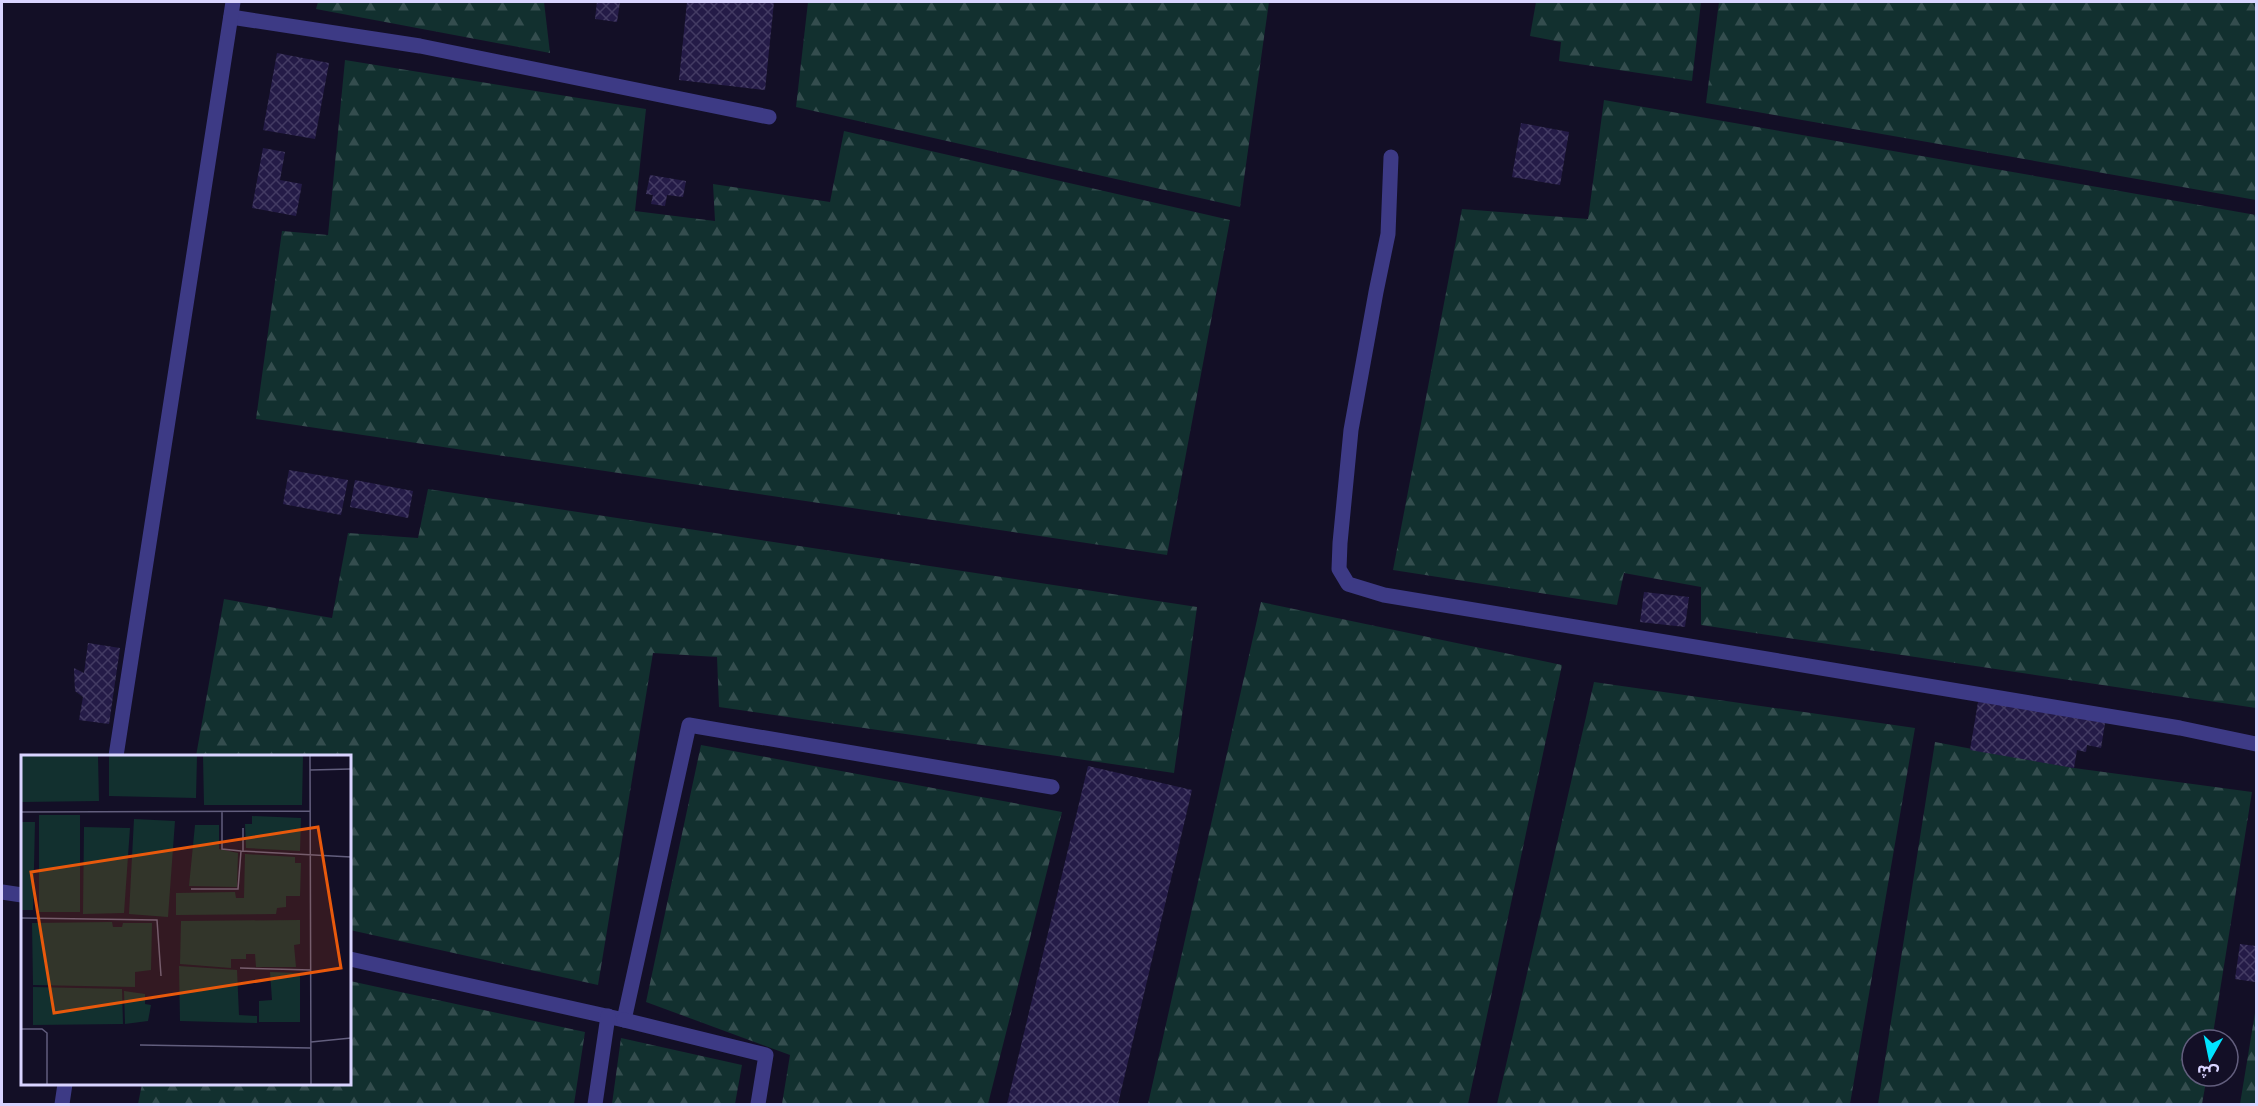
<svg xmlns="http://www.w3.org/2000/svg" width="2258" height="1106" font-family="'Varela Round','Noto Sans Arabic',sans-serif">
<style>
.forest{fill:url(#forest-firs)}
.building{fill:url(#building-cross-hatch)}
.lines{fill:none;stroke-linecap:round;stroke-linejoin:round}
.street{stroke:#3d3a85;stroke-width:15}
.inset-road{fill:none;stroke:#625e7d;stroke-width:1.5}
.view{fill:#e8590c;fill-opacity:0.15;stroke:#e8590c;stroke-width:3}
.inset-edge{fill:none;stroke:#d9d4ff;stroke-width:3}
</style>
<defs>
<pattern id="forest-firs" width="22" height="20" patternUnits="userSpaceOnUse" patternTransform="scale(1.5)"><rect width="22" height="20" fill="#12302f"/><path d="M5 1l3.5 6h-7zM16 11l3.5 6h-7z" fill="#344d4e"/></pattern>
<pattern id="building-cross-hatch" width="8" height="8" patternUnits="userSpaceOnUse" patternTransform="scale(1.5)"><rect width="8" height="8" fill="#241b47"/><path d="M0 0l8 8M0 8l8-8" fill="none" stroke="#433b63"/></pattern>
</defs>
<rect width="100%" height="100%" fill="#130f26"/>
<g class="forest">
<polygon points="318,2 544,2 550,53 316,9"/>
<polygon points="808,2 1269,2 1240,207 796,107"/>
<polygon points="1536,2 1701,2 1692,81 1559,61 1561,42 1530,36"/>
<polygon points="1719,2 2256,2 2256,200 1706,103"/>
<polygon points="345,60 646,109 635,211 715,221 713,184 830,202 844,131 1230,220 1167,555 256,419 282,231 328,235"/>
<polygon points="1604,100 2256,215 2256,708 1701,625 1701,587 1624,573 1617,605 1393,570 1462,209 1588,219"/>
<polygon points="428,489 1197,607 1174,773 719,707 717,657 653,653 598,985 350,930 350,756 196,756 224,599 332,618 348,533 418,538"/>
<polygon points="1261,602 1562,665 1468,1104 1148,1104"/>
<polygon points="1594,682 1915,728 1850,1104 1497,1104"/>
<polygon points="1935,742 2074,768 2252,792 2212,1040 2192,1040 2192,1076 2207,1076 2202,1104 1878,1104"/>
<polygon points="701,745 1062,812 988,1104 782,1104 790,1055 646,1002"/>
<polygon points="350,981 585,1032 574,1104 138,1104 142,1084 350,1084"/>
<polygon points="2256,1007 2256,1104 2240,1104"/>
<polygon points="621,1038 742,1065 735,1104 612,1104"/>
</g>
<g class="building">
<polygon points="597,2 620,2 617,22 595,19"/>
<polygon points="687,2 774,2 765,90 679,80"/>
<polygon points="277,53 329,63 315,139 263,130"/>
<polygon points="1521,123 1569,132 1560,185 1512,177"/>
<polygon points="263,148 285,152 280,180 302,184 296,216 252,208"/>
<polygon points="650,175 686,181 683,197 667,195 665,206 651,204 653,195 646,194"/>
<polygon points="289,470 348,480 341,515 283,504"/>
<polygon points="355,480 413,491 408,518 350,507"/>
<polygon points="1644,592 1689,597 1685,627 1640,622"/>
<polygon points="88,643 120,648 109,724 79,720 83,697 75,691 74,668 84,673"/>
<polygon points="1979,696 2106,717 2101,748 2087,745 2086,752 2077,750 2074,768 1970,750"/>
<polygon points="1088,766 1192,790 1118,1104 1007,1104"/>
<polygon points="2240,944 2256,946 2255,982 2235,979"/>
</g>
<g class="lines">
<g class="street">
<polyline points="231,17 420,46 769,117"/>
<polyline points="1391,157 1388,234 1376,292 1351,430 1340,543 1339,569 1348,584 1384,595 2180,728 2256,744"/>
<polyline points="116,756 233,2"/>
<polyline points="2,892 22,895"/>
<polyline points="350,959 624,1020 689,725 1052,787"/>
<polyline points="624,1020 766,1055 758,1104"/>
<polyline points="62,1104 65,1084"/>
<polyline points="595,1104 608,1016"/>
</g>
</g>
<g transform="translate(21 755)">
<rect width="330" height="330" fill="#130f26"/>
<path d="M0,1h77l1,45 -78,1zM88,1h88l-1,42 -87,-2zM182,1h100l-1,49h-98zM18,60h41v97h-41zM231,61l49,2 -1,33 -54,-3 -1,-24h7zM113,64l41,2 -7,96 -39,-3zM0,67h14l-2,88h-12zM174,70h24v24l19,4 -1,34 -48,-1zM63,72l46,1 -6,85 -41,1zM224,99l50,3v6h6l-1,33h-14v11l-9,1 -1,6 -100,1v-22l59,-1 1,6h8zM279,165v24l-6,1 2,22h-40l-1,-13h-9v5h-15v9l-51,-4 1,-43zM91,167l1,5h9l1,-4h29l-1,47 -16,2v15l-102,-2 -1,-62zM158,211l58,4 2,45 18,1v7l-77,-2zM249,217l30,1v49h-41v-21l13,-1zM12,232l89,2 1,35 -90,1zM103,236l21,3v10l6,1 -3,16 -23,3z" fill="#12302f"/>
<path class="inset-road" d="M289,1l1,328M289,15l41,-1M0,57l289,-1M201,57v37l19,2M222,73v23M170,134h47l3,-38 110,6M0,163l136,2 4,56M219,213l71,2M0,274h21l5,4v51M290,287l40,-4M119,290l171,3"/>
<path class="view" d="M297,72l23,141 -287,45 -23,-141z"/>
<rect width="330" height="330" class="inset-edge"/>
</g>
<rect width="2258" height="1106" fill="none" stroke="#d9d4ff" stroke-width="6"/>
<g transform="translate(2210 1058) rotate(189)"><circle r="28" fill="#130f26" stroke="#625e7d" stroke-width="1.5"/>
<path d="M0-4.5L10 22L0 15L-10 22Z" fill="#00e5ff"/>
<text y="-9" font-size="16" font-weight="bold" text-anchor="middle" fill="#d9d4ff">ش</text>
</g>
</svg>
